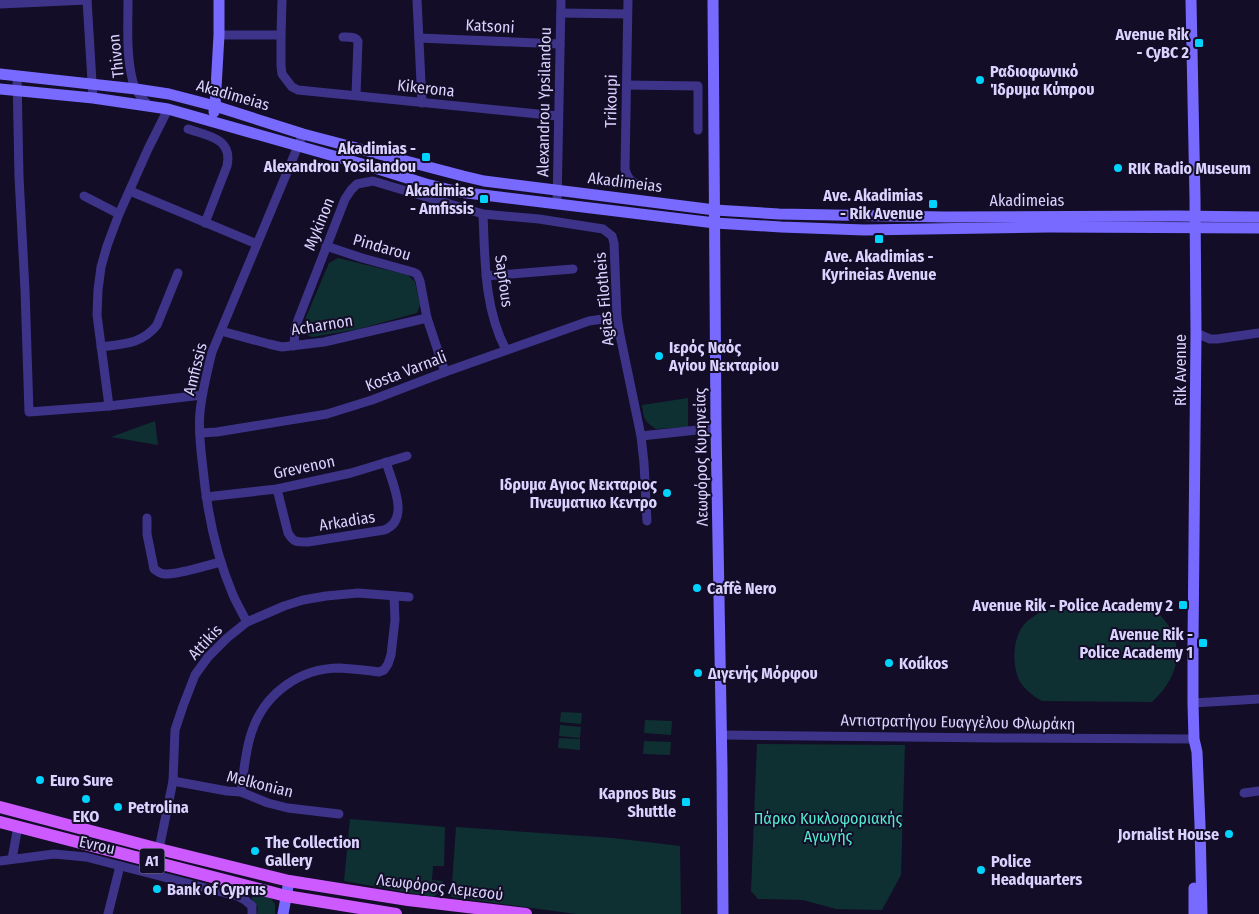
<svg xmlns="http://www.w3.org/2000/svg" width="1259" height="914" font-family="'Fira Sans Condensed',sans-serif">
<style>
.green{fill:#0f3032}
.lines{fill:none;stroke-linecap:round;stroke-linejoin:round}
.street{stroke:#3d348a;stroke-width:9}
.secondary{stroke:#786aff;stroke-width:11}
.primary{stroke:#cd5aff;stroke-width:12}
.poi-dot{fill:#00d3fe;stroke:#130d27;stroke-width:2}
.labels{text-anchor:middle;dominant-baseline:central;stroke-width:4;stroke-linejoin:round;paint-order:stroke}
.shield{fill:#130d27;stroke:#9f98be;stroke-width:1}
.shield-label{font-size:15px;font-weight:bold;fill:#dbd3ff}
.street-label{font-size:16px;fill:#dbd3ff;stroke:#130d27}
.poi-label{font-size:16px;font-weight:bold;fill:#dbd3ff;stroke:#130d27;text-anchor:start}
.park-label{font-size:16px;fill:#54eacf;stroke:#130d27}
</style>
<rect width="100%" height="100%" fill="#130d27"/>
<g class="green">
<polygon points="338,258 408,275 415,282 420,305 417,313 359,329 312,337 307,335 304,325 306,317 329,263"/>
<path d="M688,398v29l-32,2c-12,-8 -12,-10 -14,-24z"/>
<polygon points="155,421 158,445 111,437"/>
<path d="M1154,609c33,29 29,65 -2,93l-110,-1c-9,-5 -18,-12 -23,-21 -7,-16 -6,-39 3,-53 6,-8 14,-12 22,-17z"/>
<polygon points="561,712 582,713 581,724 560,722"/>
<polygon points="645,720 672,721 671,735 644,733"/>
<polygon points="560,725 581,727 580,738 559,736"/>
<polygon points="559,738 580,739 580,750 558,748"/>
<polygon points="644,741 671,742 670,755 643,754"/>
<polygon points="757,744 905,745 901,875 882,910 836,909 803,900 758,899 751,891"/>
<polygon points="350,819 445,827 444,866 433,866 432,880 443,881 440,892 433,897 344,881"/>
<polygon points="456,827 613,838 680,846 681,914 576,914 451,897"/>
<polygon points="252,894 270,897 275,904 275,914 257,914 258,908 252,899"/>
</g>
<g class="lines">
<g class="street">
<polyline points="87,0 93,98"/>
<path d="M128,0c0,27 -2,56 5,82 2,9 9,16 15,23"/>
<polyline points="282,0 281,35 281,66 282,74 292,87 298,90 558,116"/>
<polyline points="417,0 422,103"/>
<path d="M628,0l-3,169c4,15 11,16 26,17"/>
<polyline points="0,4 87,0"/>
<polyline points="561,13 627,14"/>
<polyline points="219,35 281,35"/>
<path d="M343,37c5,0 12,-1 15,4l-2,54"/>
<polyline points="419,38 560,44"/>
<polyline points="17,76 19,177 25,290 29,412 109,406 202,395"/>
<polyline points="626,85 698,86 698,130"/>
<path d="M188,129c20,7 45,9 39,37l-22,57"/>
<polyline points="130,191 257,244"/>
<polyline points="84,196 119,214"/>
<polyline points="557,204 561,0"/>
<path d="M483,214c2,46 1,94 23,136"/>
<polyline points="326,246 362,258 413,272 417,274 420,281 427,318 445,372"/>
<polyline points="486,276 573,269"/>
<polyline points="221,331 269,344 282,347 324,342 427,318"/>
<polyline points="1196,333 1210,339 1217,339 1259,333"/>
<polyline points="294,346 295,329 298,320 345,199 351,190 357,184 373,181 483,214 539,219 603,229 612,236 614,243 617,317 620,335 641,436 644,463 647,521"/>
<path d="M101,347c23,-3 41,-3 56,-22l21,-52"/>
<polyline points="109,406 97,315 98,290 101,267 107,246 119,214 148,149 168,109"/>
<polyline points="200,433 217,432 327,414 372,400 445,372 589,321 617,317"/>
<polyline points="641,436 716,428"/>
<path d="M277,489l11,44c6,10 9,9 20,9l76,-12c27,-10 8,-48 2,-68"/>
<polyline points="206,497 277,489 351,473 407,456"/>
<path d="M147,518v16l7,35c4,3 6,5 11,5 13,1 42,-9 56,-12"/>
<path d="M247,622c-5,-9 -10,-18 -14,-27 -17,-40 -26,-83 -30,-126 -2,-18 -5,-38 -3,-57 2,-20 7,-40 12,-60l91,-218"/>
<polyline points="1193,703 1259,699"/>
<polyline points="722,735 998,738 1194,739"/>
<polyline points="173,781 227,791 241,792 268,803 288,808 339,814"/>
<path d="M241,792c3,-20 4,-42 11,-61 13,-38 48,-63 88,-63 13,1 26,2 39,4l5,-2 4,-6 3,-9 4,-35 -1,-24"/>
<polyline points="1244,793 1259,791"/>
<polyline points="159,849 173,781 175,730 183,706 195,675 208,657 227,638 247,622 284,606 303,600 326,596 358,593 409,597"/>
<polyline points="12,859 18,826"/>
<polyline points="0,861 54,854 86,857 237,896 245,900 252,906 252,914"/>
<polyline points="108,914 120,866"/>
</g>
<g class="secondary">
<polyline points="713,0 716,428 722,768 723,914"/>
<polyline points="1191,0 1195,198 1196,333 1193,644 1193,703 1194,739 1197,752 1200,825 1202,914"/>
<polyline points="0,74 136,89 169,94 215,106 303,134 463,176 484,181 715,210 779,214 945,217 1177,216 1259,217"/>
<polyline points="0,89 93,98 168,109 362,164 426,184 459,192 715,223 781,227 864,230 1049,227 1259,228"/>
<polyline points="214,112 215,106 219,35 219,0"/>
<polyline points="1194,888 1194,914"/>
<polyline points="283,914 289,881"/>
</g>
<g class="primary">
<polyline points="0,807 159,849 289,881 408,900 526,914"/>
<polyline points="0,822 286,896 396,914"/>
</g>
</g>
<g class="poi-dot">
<rect x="1194" y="38" width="10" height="10" rx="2.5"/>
<circle cx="980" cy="80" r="5"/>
<rect x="421" y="152" width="10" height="10" rx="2.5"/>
<circle cx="1118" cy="168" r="5"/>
<rect x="479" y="194" width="10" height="10" rx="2.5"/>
<rect x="928" y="199" width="10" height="10" rx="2.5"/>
<rect x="874" y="234" width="10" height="10" rx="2.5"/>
<circle cx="659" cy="356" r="5"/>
<circle cx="667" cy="493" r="5"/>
<circle cx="697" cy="588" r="5"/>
<rect x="1178" y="600" width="10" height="10" rx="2.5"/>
<rect x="1198" y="638" width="10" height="10" rx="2.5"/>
<circle cx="889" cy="663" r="5"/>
<circle cx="698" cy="673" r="5"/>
<circle cx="40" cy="780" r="5"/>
<circle cx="86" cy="799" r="5"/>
<rect x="681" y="797" width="10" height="10" rx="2.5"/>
<circle cx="118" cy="807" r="5"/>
<circle cx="1229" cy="834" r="5"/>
<circle cx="255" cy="851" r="5"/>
<circle cx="981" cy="870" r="5"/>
<circle cx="157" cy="889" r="5"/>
</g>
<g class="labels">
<rect class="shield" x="139.5" y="848.5" width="25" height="25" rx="4"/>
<g class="shield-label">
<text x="152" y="861">A1</text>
</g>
<g class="street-label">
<text transform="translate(490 26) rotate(3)">Katsoni</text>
<text transform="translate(116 56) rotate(-96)">Thivon</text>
<text transform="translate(426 88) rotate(6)">Kikerona</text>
<text transform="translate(233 95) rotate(16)">Akadimeias</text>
<text transform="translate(611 101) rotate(-89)">Trikoupi</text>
<text transform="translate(544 102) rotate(-89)">Alexandrou Ypsilandou</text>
<text transform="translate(625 182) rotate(7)">Akadimeias</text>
<text x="1027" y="200">Akadimeias</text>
<text transform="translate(319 224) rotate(-68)">Mykinon</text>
<text transform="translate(382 247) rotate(16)">Pindarou</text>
<text transform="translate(504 281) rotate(82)">Sapfous</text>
<text transform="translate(604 299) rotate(-95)">Agias Filotheis</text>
<text transform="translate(322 325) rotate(-9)">Acharnon</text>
<text transform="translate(195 369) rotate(-76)">Amfissis</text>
<text transform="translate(1180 370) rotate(-90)">Rik Avenue</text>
<text transform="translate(406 371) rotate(-21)">Kosta Varnali</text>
<text transform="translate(701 457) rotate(-91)">Λεωφόρος Κυρηνείας</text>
<text transform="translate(304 467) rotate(-12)">Grevenon</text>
<text transform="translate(347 521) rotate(-9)">Arkadias</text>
<text transform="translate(205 642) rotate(-47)">Attikis</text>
<text transform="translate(958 722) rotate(1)">Αντιστρατήγου Ευαγγέλου Φλωράκη</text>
<text transform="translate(260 784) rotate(14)">Melkonian</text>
<text transform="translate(97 845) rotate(12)">Evrou</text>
<text transform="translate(440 887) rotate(7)">Λεωφόρος Λεμεσού</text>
</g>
<g class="poi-label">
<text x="1189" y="34" text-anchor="end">Avenue Rik<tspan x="1189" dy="18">- CyBC 2</tspan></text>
<text x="990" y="71">Ραδιοφωνικό<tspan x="990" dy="18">Ίδρυμα Κύπρου</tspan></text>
<text x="416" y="148" text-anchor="end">Akadimias -<tspan x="416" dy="18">Alexandrou Yosilandou</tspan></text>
<text x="1128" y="168">RIK Radio Museum</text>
<text x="474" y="190" text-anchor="end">Akadimias<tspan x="474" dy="18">- Amfissis</tspan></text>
<text x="923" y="195" text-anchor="end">Ave. Akadimias<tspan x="923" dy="18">- Rik Avenue</tspan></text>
<text x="879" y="256" text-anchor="middle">Ave. Akadimias -<tspan x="879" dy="18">Kyrineias Avenue</tspan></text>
<text x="669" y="347">Ιερός Ναός<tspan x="669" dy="18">Αγίου Νεκταρίου</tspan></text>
<text x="657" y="484" text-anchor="end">Ιδρυμα Αγιος Νεκταριος<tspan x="657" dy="18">Πνευματικο Κεντρο</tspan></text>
<text x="707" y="588">Caffè Nero</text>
<text x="1173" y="605" text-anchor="end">Avenue Rik - Police Academy 2</text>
<text x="1193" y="634" text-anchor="end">Avenue Rik -<tspan x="1193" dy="18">Police Academy 1</tspan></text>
<text x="899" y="663">Koúkos</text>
<text x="708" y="673">Διγενής Μόρφου</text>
<text x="50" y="780">Euro Sure</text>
<text x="676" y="793" text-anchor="end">Kapnos Bus<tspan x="676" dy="18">Shuttle</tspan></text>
<text x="128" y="807">Petrolina</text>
<text x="86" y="816" text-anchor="middle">EKO</text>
<text x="1219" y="834" text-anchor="end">Jornalist House</text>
<text x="265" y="842">The Collection<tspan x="265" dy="18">Gallery</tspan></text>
<text x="991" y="861">Police<tspan x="991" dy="18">Headquarters</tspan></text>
<text x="167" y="889">Bank of Cyprus</text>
</g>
<g class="park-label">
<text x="828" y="818">Πάρκο Κυκλοφοριακής<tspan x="828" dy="18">Αγωγής</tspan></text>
</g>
</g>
</svg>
